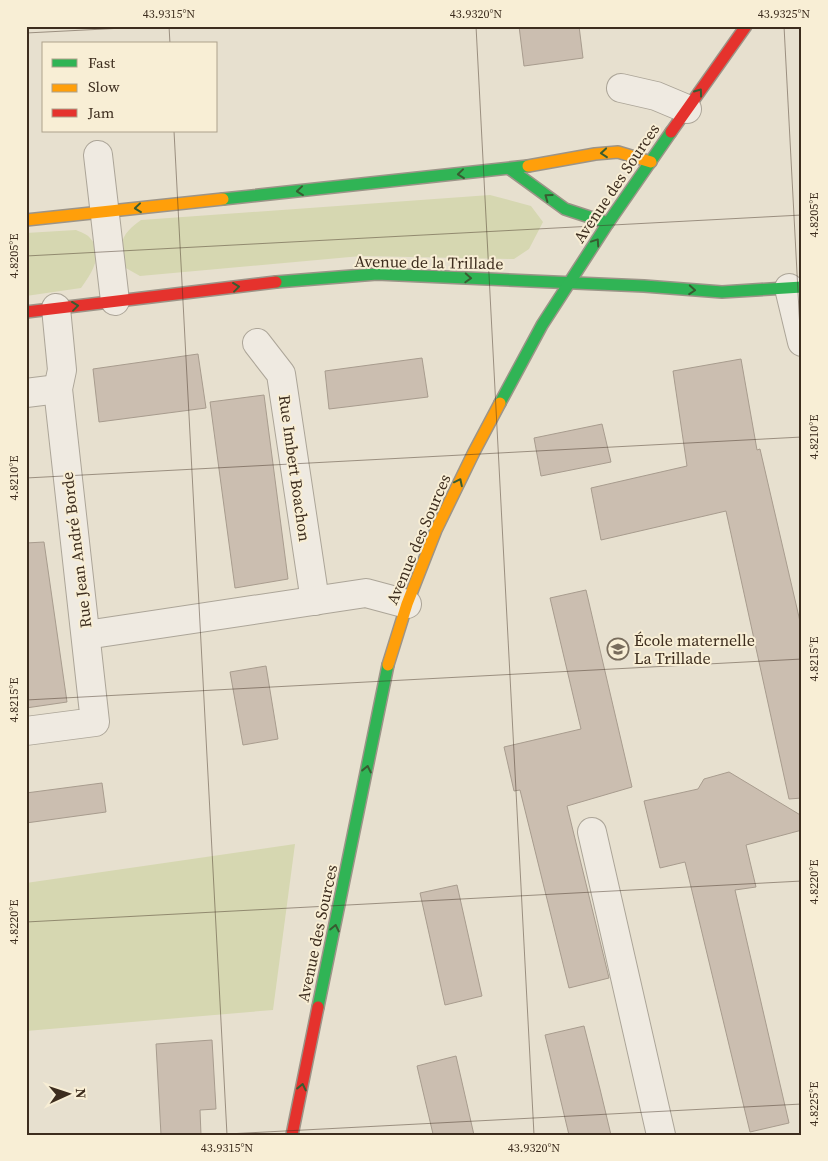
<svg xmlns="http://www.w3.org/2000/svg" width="828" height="1161" font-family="'Source Serif 4',serif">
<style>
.green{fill:#d6d7b1}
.building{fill:#cbbeb0;stroke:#a89c8e}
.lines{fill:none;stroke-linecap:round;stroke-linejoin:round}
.street-casing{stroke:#aca598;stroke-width:30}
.fast-casing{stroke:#9c9488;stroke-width:14}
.slow-casing{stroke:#9c9488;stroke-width:14}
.jam-casing{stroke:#9c9488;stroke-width:14}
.street{stroke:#efeae1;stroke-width:28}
.fast{stroke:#30b455;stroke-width:11}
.slow{stroke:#ff9f0a;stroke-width:11}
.jam{stroke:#e5322d;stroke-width:11}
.oneway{stroke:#385c31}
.ticks{fill:none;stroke:#3d2d1e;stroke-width:1;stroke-opacity:0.45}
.labels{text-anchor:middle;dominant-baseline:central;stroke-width:4;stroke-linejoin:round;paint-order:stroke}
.street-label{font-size:16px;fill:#3d2d1e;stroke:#f8eed5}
.poi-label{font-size:16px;fill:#3d2d1e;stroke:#f8eed5;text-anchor:start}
.neatline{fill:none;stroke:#3d2d1e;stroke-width:2}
.ticks-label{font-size:12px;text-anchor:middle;fill:#3d2d1e}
</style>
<rect width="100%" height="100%" fill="#e7e0cf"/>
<g class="green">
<path d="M490,195l41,11 12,16 -14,27 -15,10 -153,-3 -221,20 -16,-9c-5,-24 -4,-32 17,-47z"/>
<path d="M76,230c4,2 11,4 14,8 15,16 1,36 -9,50l-55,8v-63z"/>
<polygon points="295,844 273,1010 26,1031 26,883"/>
</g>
<g class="building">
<polygon points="519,26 579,26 583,58 524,66"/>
<polygon points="198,354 206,408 99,422 93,369"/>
<polygon points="422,358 428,397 329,409 325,371"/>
<polygon points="741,359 757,450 760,449 802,630 802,798 789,799 726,511 601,540 591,488 687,466 673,371"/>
<polygon points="264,395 288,579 235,588 210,402"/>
<polygon points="602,424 611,462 541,476 534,438"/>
<polygon points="44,542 67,702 26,708 26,543"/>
<polygon points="586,590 632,787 567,806 609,978 569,988 520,790 514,791 504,747 581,729 550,598"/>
<polygon points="266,666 278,739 243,745 230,672"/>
<polygon points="729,772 802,816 802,830 746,845 756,887 735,890 789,1123 750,1132 685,862 660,868 644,801 698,789 704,779"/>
<polygon points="102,783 106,812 26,823 26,793"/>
<polygon points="457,885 482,996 445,1005 420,893"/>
<polygon points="584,1026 600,1089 611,1135 569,1135 545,1035"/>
<polygon points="212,1040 216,1109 200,1110 201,1135 161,1135 156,1044"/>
<polygon points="456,1056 474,1135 433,1134 417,1066"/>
</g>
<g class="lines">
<g class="street-casing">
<g id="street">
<polyline points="621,88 656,96 687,109"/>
<polyline points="98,155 115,301"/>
<polyline points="789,288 802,342"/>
<polyline points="257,343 281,374 315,601"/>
<polyline points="26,393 58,389"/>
<polyline points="86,635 366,593 407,604"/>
<polyline points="26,731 95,722 58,389 62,370 56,308"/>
<polyline points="592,832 661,1135"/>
</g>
</g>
<g class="fast-casing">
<g id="fast">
<polyline points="510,169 565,209 608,223"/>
<polyline points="223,199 528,166"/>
<polyline points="276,282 377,274 644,286 722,292 802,287"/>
<polyline points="500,403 542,325 608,223 671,132"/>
<polyline points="318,1007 388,665"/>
</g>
</g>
<g class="slow-casing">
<g id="slow">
<polyline points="528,166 595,154 618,152 651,162"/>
<polyline points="26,220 223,199"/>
<polyline points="388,665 407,604 436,530 474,452 500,403"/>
</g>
</g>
<g class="jam-casing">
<g id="jam">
<polyline points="671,132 746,26"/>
<polyline points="26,312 276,282"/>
<polyline points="292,1135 318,1007"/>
</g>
</g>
<use href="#street" class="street"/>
<use href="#fast" class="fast"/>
<use href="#slow" class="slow"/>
<use href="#jam" class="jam"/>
</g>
<defs><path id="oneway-chevron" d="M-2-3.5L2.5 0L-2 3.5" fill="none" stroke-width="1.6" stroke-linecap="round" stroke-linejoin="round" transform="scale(1.25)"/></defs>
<g class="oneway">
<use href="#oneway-chevron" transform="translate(699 92) rotate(-54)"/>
<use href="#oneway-chevron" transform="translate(604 153) rotate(175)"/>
<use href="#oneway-chevron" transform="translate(461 174) rotate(174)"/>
<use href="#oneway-chevron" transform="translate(300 191) rotate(174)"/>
<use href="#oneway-chevron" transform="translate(548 197) rotate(-144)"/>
<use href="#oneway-chevron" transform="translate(138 208) rotate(174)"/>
<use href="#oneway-chevron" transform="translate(596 242) rotate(-56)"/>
<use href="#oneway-chevron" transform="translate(468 278) rotate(3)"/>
<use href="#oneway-chevron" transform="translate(236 287) rotate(-7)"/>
<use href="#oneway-chevron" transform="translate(692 290) rotate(4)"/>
<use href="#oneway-chevron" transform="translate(75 306) rotate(-7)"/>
<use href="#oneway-chevron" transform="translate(459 482) rotate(-64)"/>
<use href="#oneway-chevron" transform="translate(367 769) rotate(-78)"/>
<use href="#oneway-chevron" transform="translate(335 928) rotate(-78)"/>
<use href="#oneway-chevron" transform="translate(302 1087) rotate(-78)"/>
</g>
<path class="ticks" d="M169,26l1,18M476,26l58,1109M784,26l18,342M26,33l137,-7M174,131l53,1004M26,256l776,-41M26,478l776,-41M26,700l776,-41M26,922l776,-41M208,1135l594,-31"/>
<defs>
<g id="school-ring" transform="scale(1.125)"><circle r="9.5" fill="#f8eed5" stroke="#786c5c" stroke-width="1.5"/><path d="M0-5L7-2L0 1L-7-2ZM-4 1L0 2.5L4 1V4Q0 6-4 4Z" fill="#786c5c"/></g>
</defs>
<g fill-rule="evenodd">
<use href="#school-ring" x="618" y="649"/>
</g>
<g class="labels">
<g class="street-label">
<text transform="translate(616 183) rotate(-56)">Avenue des Sources</text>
<text transform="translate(429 262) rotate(1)">Avenue de la Trillade</text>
<text transform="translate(295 468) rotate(82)">Rue Imbert Boachon</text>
<text transform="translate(418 539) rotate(-67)">Avenue des Sources</text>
<text transform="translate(76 550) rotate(-97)">Rue Jean André Borde</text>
<text transform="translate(317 933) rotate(-78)">Avenue des Sources</text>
</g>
<g class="poi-label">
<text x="634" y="640">École maternelle<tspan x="634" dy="18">La Trillade</tspan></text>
</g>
</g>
<rect width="828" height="1161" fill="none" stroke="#f8eed5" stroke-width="55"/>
<rect x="42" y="42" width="175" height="90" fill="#f8eed5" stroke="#ada18c"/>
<rect x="52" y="59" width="25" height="8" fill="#30b455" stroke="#ada18c"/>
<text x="88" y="68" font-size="15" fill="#3d2d1e">Fast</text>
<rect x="52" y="84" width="25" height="8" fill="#ff9f0a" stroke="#ada18c"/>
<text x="88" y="92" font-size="15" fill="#3d2d1e">Slow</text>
<rect x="52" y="109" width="25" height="8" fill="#e5322d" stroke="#ada18c"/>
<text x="88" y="118" font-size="15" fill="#3d2d1e">Jam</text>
<g transform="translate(68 1094) rotate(87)" stroke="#f8eed5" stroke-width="4" paint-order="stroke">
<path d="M0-4L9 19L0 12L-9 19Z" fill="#3d2d1e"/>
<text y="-8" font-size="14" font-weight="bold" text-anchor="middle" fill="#3d2d1e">N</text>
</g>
<rect x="28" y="28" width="772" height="1106" class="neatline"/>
<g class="ticks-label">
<text x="169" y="18">43.9315°N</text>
<text x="476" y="18">43.9320°N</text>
<text x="784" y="18">43.9325°N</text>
<text transform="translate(814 215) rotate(-90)" y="4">4.8205°E</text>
<text transform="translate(14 256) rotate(-90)" y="4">4.8205°E</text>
<text transform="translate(814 437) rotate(-90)" y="4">4.8210°E</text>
<text transform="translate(14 478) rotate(-90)" y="4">4.8210°E</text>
<text transform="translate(814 659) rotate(-90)" y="4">4.8215°E</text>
<text transform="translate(14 700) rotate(-90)" y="4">4.8215°E</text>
<text transform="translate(814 882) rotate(-90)" y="4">4.8220°E</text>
<text transform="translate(14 922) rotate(-90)" y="4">4.8220°E</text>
<text transform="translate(814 1104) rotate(-90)" y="4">4.8225°E</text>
<text x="227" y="1152">43.9315°N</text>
<text x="534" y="1152">43.9320°N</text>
</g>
</svg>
